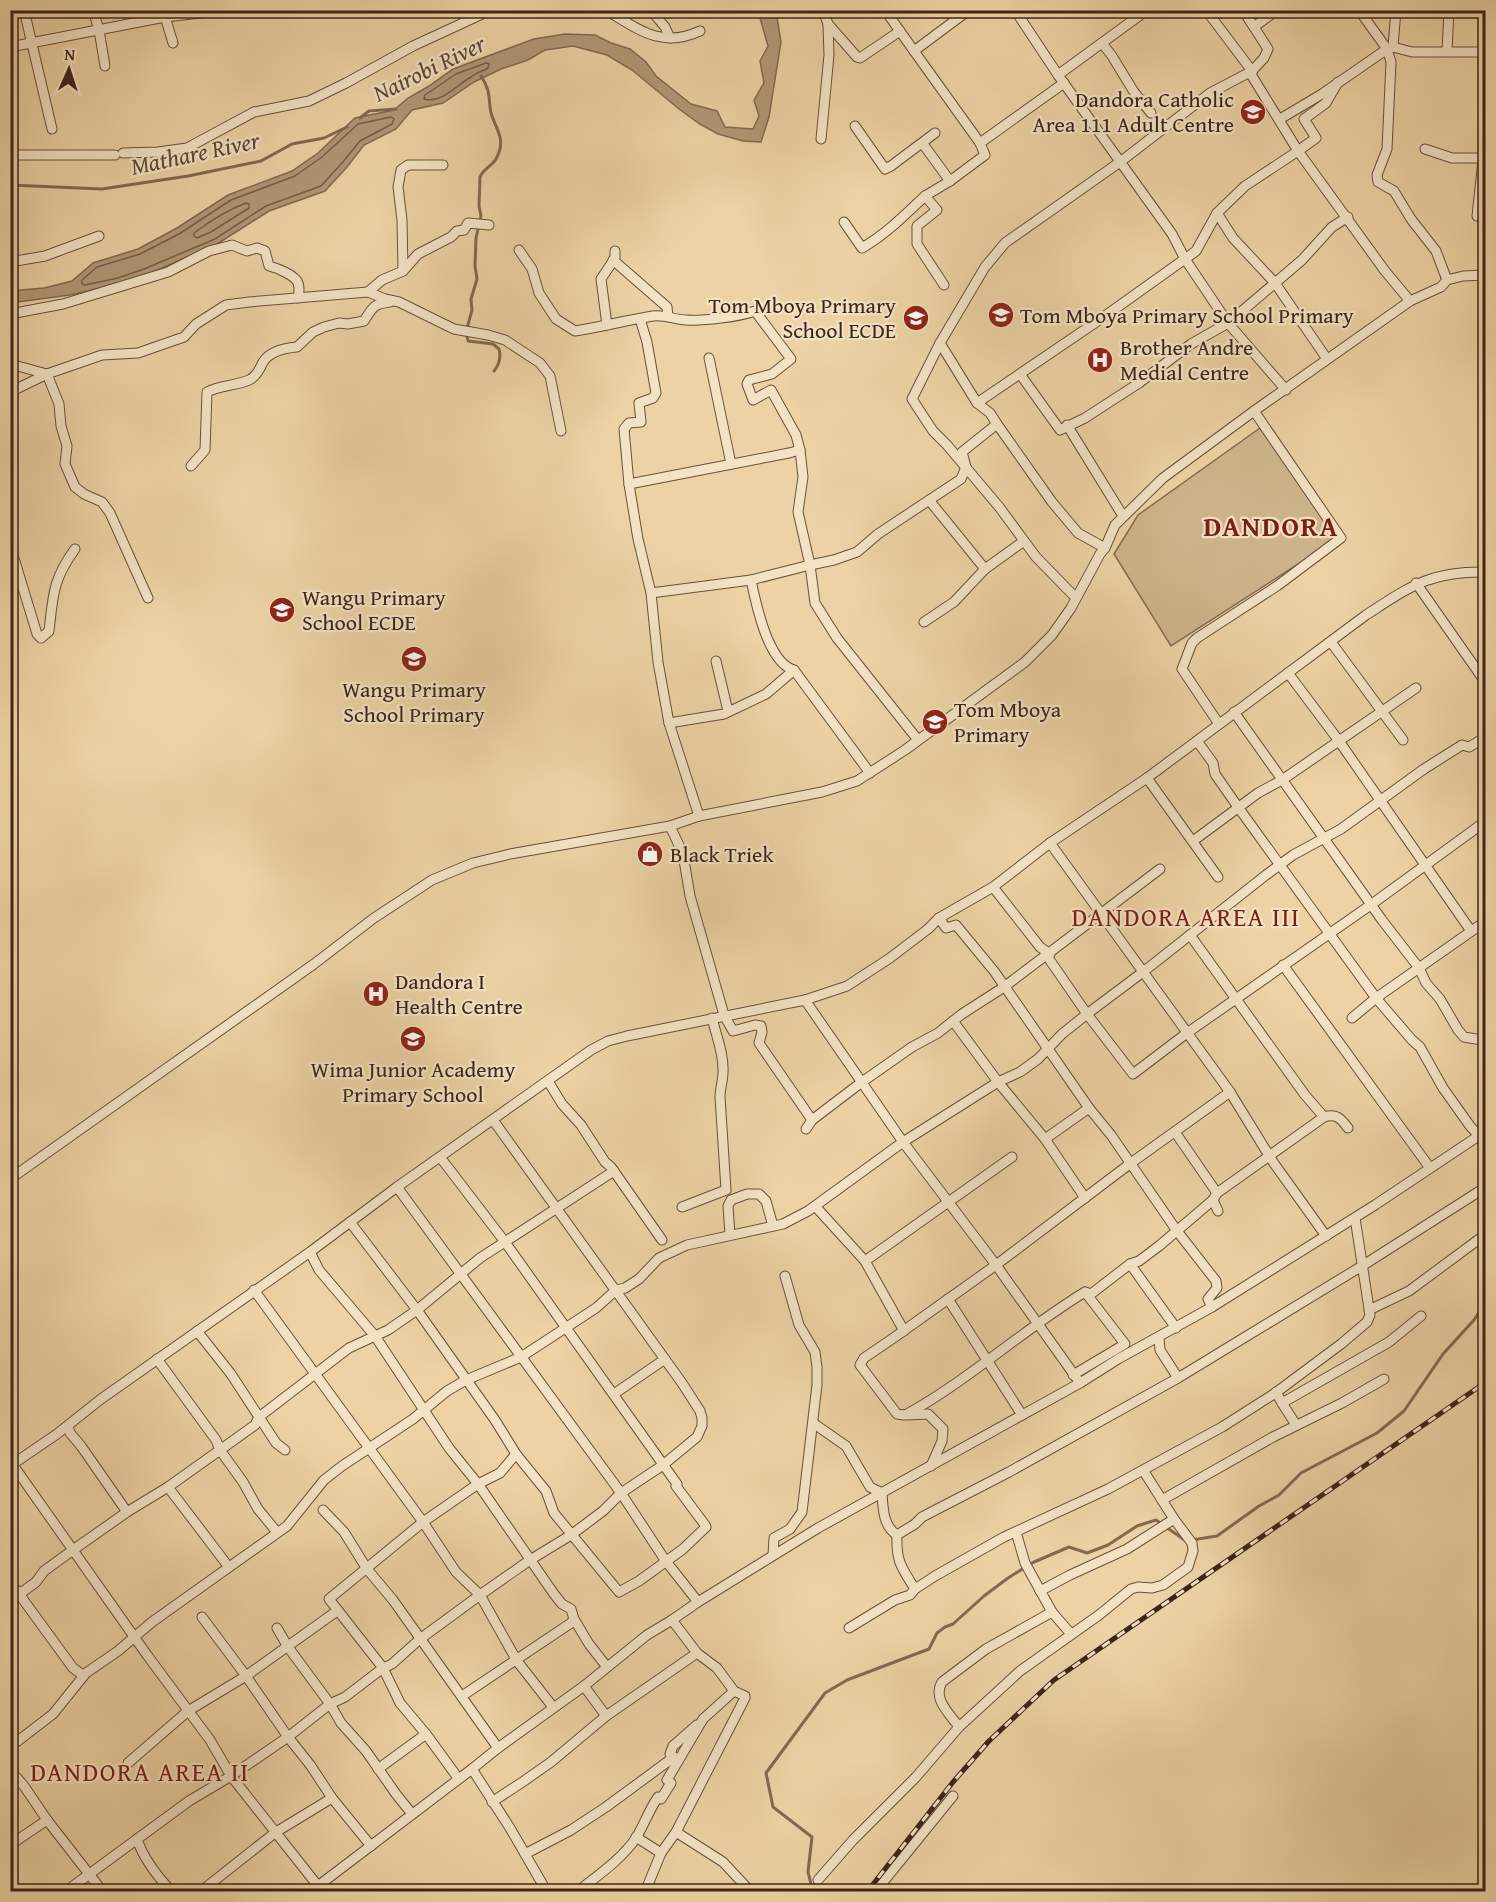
<svg xmlns="http://www.w3.org/2000/svg" width="1496" height="1902" font-family="'Gentium Book Plus',serif">
<style>
.green{fill:#ceb48c;stroke:#856c52;stroke-width:1.5}
.water{fill:#b09775;stroke:#826950;stroke-width:1.5}
.lines{fill:none;stroke-linecap:round;stroke-linejoin:round}
.shore{stroke:#765e47;stroke-width:1.5}
.stream{stroke:#826950;stroke-width:3}
.street-casing{stroke:#68503c;stroke-width:11}
.street{stroke:#f3e2c4;stroke-width:9}
.rail-casing{stroke:#3c2419;stroke-width:5}
.rail{stroke:#f3e2c4;stroke-width:3;stroke-dasharray:9;stroke-linecap:butt}
.labels{text-anchor:middle;dominant-baseline:central;stroke-width:4.5;stroke-linejoin:round;paint-order:stroke}
.poi-label{font-size:22px;fill:#3c2419;stroke:#f3e2c4;text-anchor:start}
.water-label{font-size:24px;font-style:italic;fill:#5f4635;stroke:#f3e2c4}
.quarter-label{font-size:26px;letter-spacing:1.5px;fill:#7a1f14;stroke:#f3e2c4}
.district-label{font-size:28px;font-weight:bold;letter-spacing:1.5px;fill:#7a1f14;stroke:#f3e2c4}
</style>
<rect width="100%" height="100%" fill="#ecd2a4"/>
<filter id="stains"><feTurbulence type="fractalNoise" baseFrequency=".00333" numOctaves="4"/><feColorMatrix values="0 0 0 0 .2 0 0 0 0 .09 0 0 0 0 .02 0 0 0 .5 -.17"/></filter>
<radialGradient id="worn" r=".72"><stop offset=".6" stop-color="#630" stop-opacity="0"/><stop offset="1" stop-color="#630" stop-opacity=".3"/></radialGradient>
<polygon class="green" points="1260,428 1337,539 1171,646 1114,554 1138,515"/>
<polygon class="water" points="758,11 776,11 781,42 769,117 761,142 743,141 718,134 700,124 679,109 632,70 607,55 573,46 545,50 528,60 501,69 474,82 443,103 412,110 396,129 364,145 347,167 325,191 269,211 217,244 146,275 119,284 70,295 11,303 10,291 44,288 72,281 93,263 138,249 177,228 228,195 292,171 318,153 355,118 394,110 408,98 429,86 453,69 534,39 565,34 595,35 611,43 630,49 646,62 656,76 691,104 717,111 725,127 753,129 759,116 754,100 764,83 760,61 768,46"/>
<g class="lines">
<g class="shore">
<path d="M486,63l3,1 -1,4c-5,3 -12,5 -17,9 -14,8 -30,27 -47,22l1,-4 31,-21z"/>
<polygon points="391,117 394,119 392,124 360,141 342,163 321,186 266,206 215,239 144,269 118,278 85,285 82,284 82,280 97,267 140,254 179,234 231,200 295,176 322,157 358,124"/>
<path d="M246,203l3,1v4l-38,24 -14,6 -3,-2v-3c16,-12 33,-23 52,-30z"/>
</g>
<g class="stream">
<path d="M481,76c10,15 7,21 10,37 5,17 16,26 5,46 -4,7 -13,10 -16,18l-1,29 2,10 -5,22 -1,28 2,13 -6,20 1,11 -6,22 2,9 25,3 6,5c2,8 0,16 -5,22"/>
<polyline points="360,118 369,111 396,109"/>
<polyline points="10,185 102,189 188,176 261,161 292,144 324,138 347,127"/>
<polyline points="1192,1540 1217,1536 1259,1506 1279,1495 1301,1473 1377,1433 1404,1411 1443,1354 1474,1320 1486,1302"/>
<polyline points="813,1892 808,1872 812,1837 773,1807 766,1773 825,1693 847,1680 929,1649 937,1633 945,1627 953,1624 984,1596 1008,1578 1034,1562 1069,1547 1087,1553 1108,1545 1137,1526 1156,1520 1186,1541"/>
</g>
<g class="street-casing">
<g id="street">
<polyline points="24,10 52,129"/>
<polyline points="93,10 99,30 105,66"/>
<polyline points="163,10 173,43"/>
<path d="M606,10c32,19 55,39 94,21"/>
<polyline points="651,10 665,27 670,38"/>
<polyline points="885,10 914,51"/>
<polyline points="969,10 914,51 980,143"/>
<polyline points="1015,10 1058,75 1172,234 1185,259 1228,323 1286,390"/>
<polyline points="1206,10 1252,71 1252,76 1298,151 1316,138 1304,119 1326,103 1338,82"/>
<polyline points="1359,10 1387,49 1391,62 1387,149 1377,175 1378,182 1394,191 1411,219 1436,251 1447,280"/>
<polyline points="824,13 828,24 857,57 860,58 900,31"/>
<polyline points="1254,27 1277,10"/>
<polyline points="1102,43 1112,56 1134,92 1151,113"/>
<polyline points="10,47 165,17 201,13"/>
<polyline points="1393,47 1396,10"/>
<polyline points="1447,51 1449,10"/>
<polyline points="1058,75 1147,10"/>
<polyline points="1486,98 1486,108"/>
<polyline points="1280,119 1322,94 1387,49 1393,47 1412,52 1486,52"/>
<polyline points="855,126 885,169 891,166 935,133"/>
<polyline points="821,139 829,55 828,24"/>
<polyline points="923,144 950,181"/>
<polyline points="1425,149 1452,158 1486,158"/>
<polyline points="123,153 158,152 187,148 254,112 309,101 346,83 413,46 491,10"/>
<polyline points="10,155 115,155"/>
<polyline points="1217,213 1233,238 1275,283 1327,359"/>
<polyline points="1477,216 1486,133"/>
<path d="M844,222l18,26c24,-14 43,-33 63,-52"/>
<path d="M519,250l13,19 7,24 17,26 19,12c26,-4 52,-11 78,-15 12,-2 21,4 33,4 18,1 52,-3 69,-9l36,48 -19,15 -23,6 -2,4 6,16 18,-10 25,45 4,15 3,27 -5,35 12,53 5,38 22,35 81,102"/>
<polyline points="613,260 667,307 668,316"/>
<polyline points="10,262 45,256 99,236"/>
<polyline points="403,271 402,220 398,187 401,170 408,165 443,165"/>
<polyline points="944,285 917,244 917,226 937,210 925,196 950,181 985,155 980,143 1064,83"/>
<polyline points="368,292 382,280 403,271 418,254 451,237 457,231 464,230 468,223 489,225"/>
<path d="M10,314l53,-10 105,-32 41,-21 23,-6 15,6 10,-3 8,3 4,15c8,2 26,9 29,17 2,5 1,10 0,15"/>
<polyline points="640,319 647,342 656,393 653,398 639,403 641,422 629,423 624,429 629,484 638,539 651,593 658,662 669,723 699,816"/>
<polyline points="607,325 601,279 615,258 615,251"/>
<polyline points="940,343 977,403 990,413 997,424 1052,502 1078,533 1105,548"/>
<polyline points="709,358 731,464"/>
<polyline points="10,364 47,374 102,355 138,353 184,337 196,324 226,305 249,302 368,292 385,299 399,302 454,329 488,335 505,340 540,363 550,376 561,431"/>
<polyline points="1020,374 1060,430 1085,418 1139,383 1191,344 1228,323 1302,260 1332,227 1348,217"/>
<polyline points="10,392 47,374 59,404 61,426 67,446 65,464 75,487 84,494 102,502 110,513 148,598"/>
<polyline points="977,403 1105,316 1196,251 1217,213 1245,186 1298,151 1385,271 1410,301"/>
<polyline points="1067,425 1123,516"/>
<path d="M191,466l14,-16 2,-58c13,-7 28,-6 42,-12 7,-3 11,-11 14,-18 7,-11 22,-14 34,-15l16,-15 11,-5 15,-4 9,1 16,-3c9,-14 9,-17 26,-19"/>
<polyline points="629,484 789,453 800,450"/>
<polyline points="929,500 985,569"/>
<path d="M10,545l27,89 4,4 8,-7c4,-36 4,-52 26,-82"/>
<path d="M751,580c5,24 17,83 43,90l76,103"/>
<polyline points="1416,583 1486,683"/>
<polyline points="651,593 751,580 810,565 834,560 857,552 878,534 961,479 966,467 962,452 997,424"/>
<polyline points="1076,598 1036,557 1000,508 947,445 933,431 912,399 940,343 985,267 1005,243 1120,162 1210,93 1252,71 1264,58 1268,49 1243,10"/>
<polyline points="924,622 954,602 985,569 1024,541"/>
<polyline points="1331,642 1403,740"/>
<polyline points="716,661 728,711"/>
<polyline points="1288,673 1339,741 1471,931"/>
<polyline points="1234,712 1382,920 1419,968 1426,983 1440,999 1458,1030 1464,1037 1482,1040 1486,1037"/>
<polyline points="669,723 724,714 766,694 794,670"/>
<polyline points="1219,724 1182,669 1192,643 1197,638 1277,586 1341,538 1254,411"/>
<polyline points="1197,741 1213,763 1215,774 1238,807 1376,998 1412,1040 1420,1047 1443,1088 1470,1126 1479,1136"/>
<polyline points="1147,778 1218,877"/>
<polyline points="670,826 683,854 690,896 724,1015 733,1031 755,1025 761,1026 762,1032 759,1043 812,1120"/>
<polyline points="1193,841 1258,793 1282,780 1416,688"/>
<polyline points="1050,843 1230,1092 1273,1162 1326,1236"/>
<polyline points="993,887 1040,947 1050,954"/>
<polyline points="939,918 946,928 956,925 994,971 1089,1108 1111,1135 1177,1231 1216,1281 1217,1288 1208,1299 1212,1307"/>
<polyline points="1190,935 1305,1095 1324,1117"/>
<polyline points="1047,956 1087,1014 1133,1074 1187,1033 1372,904 1486,821"/>
<polyline points="1283,965 1430,1168"/>
<polyline points="805,1000 903,1142 996,1265 1080,1383"/>
<polyline points="1352,1018 1376,998 1486,921"/>
<polyline points="953,1021 998,1082 1045,1139"/>
<polyline points="548,1081 562,1104 581,1125 605,1162 611,1167 662,1240"/>
<polyline points="806,1129 812,1120 862,1082 912,1047 938,1033 962,1014 1004,987 1160,869"/>
<polyline points="1175,1132 1217,1193"/>
<polyline points="10,1179 314,964 374,918 432,880 473,863 510,854 670,826 699,816 822,792 857,781 905,750 1025,662 1052,635 1071,608 1100,554 1105,548 1115,525 1163,478 1254,411 1410,301 1441,287 1447,280 1463,276 1486,275"/>
<polyline points="397,1187 621,1493 665,1560 698,1602"/>
<polyline points="1085,1198 1045,1139 1089,1108"/>
<path d="M1213,1200l-54,46 -20,15 -9,3 -39,30 -6,-2c-61,37 -115,87 -178,122l-3,1 -7,-1 -37,-49 4,-7 28,-19 104,-74 135,-102 99,-71"/>
<polyline points="815,1206 865,1261 904,1331"/>
<path d="M682,1207l44,-17 -6,-93c0,-9 3,-16 3,-25 1,-18 -7,-37 -11,-54"/>
<path d="M1218,1211l-5,-11 4,-7 107,-76c13,-4 17,2 24,11"/>
<polyline points="350,1222 417,1310 495,1420 516,1454 546,1491 554,1513 619,1592 639,1581 683,1549 706,1527 705,1525 676,1486 677,1484 505,1242 440,1157"/>
<polyline points="730,1235 728,1206 731,1200 747,1194 759,1194 766,1201 773,1226"/>
<polyline points="310,1252 319,1270 375,1336 449,1448 478,1484 554,1594 562,1604 571,1609 574,1619 571,1623 462,1696"/>
<polyline points="865,1261 1012,1157"/>
<polyline points="1130,1264 1176,1328"/>
<polyline points="254,1290 423,1522 456,1572 480,1595 517,1661 553,1707"/>
<polyline points="948,1299 1022,1415"/>
<polyline points="1369,1310 1409,1291 1486,1234"/>
<polyline points="197,1331 231,1374 276,1443 285,1450"/>
<polyline points="1159,1338 1160,1350 1178,1378"/>
<polyline points="1073,1375 1125,1344 1085,1292"/>
<polyline points="1276,1392 1282,1403 1389,1342 1421,1316"/>
<polyline points="614,1394 665,1359"/>
<polyline points="1282,1403 1296,1425"/>
<polyline points="907,1415 928,1414 943,1429 942,1441 931,1466"/>
<path d="M813,1423l33,23 24,41 12,6c1,15 1,33 15,42"/>
<polyline points="68,1426 70,1433 81,1446 127,1512"/>
<polyline points="13,1465 147,1655 210,1740 231,1776 318,1886"/>
<path d="M10,1466l47,-32 44,-35 209,-147 87,-65 194,-137 17,-9 19,-5 178,-36 42,-14 43,-28 38,-29 11,-11 54,-31 57,-44 97,-65 219,-163c45,-29 64,-44 120,-43"/>
<polyline points="168,1487 225,1562"/>
<polyline points="1162,1500 1273,1437 1342,1403 1384,1379"/>
<polyline points="323,1510 344,1532 367,1569 393,1600 498,1748"/>
<polyline points="276,1531 258,1509 243,1482 220,1450 255,1425 259,1417 349,1348 388,1330 417,1310 480,1258 614,1171"/>
<polyline points="773,1555 774,1538 790,1529 802,1512 817,1385 817,1367 815,1352 799,1325 785,1276"/>
<polyline points="10,1586 21,1593 36,1582 44,1571 73,1550 127,1512 168,1487 220,1450 216,1440 157,1359"/>
<path d="M915,1589c-14,-22 -19,-28 -18,-54l18,-11 7,-7 87,-45 169,-94 184,-112 124,-79"/>
<polyline points="1040,1591 1070,1575 1127,1549 1174,1519"/>
<polyline points="21,1593 22,1598 73,1668 80,1673"/>
<polyline points="1052,1612 1071,1634"/>
<polyline points="202,1617 246,1676 288,1737 311,1766 332,1798 371,1846"/>
<polyline points="574,1619 589,1644 607,1667"/>
<polyline points="277,1628 288,1647 330,1704 341,1723 366,1751 396,1794 412,1814"/>
<polyline points="849,1628 895,1600 910,1595 915,1589 935,1576 1004,1537 1108,1489 1222,1427 1274,1394 1341,1344 1367,1322 1370,1315 1355,1218"/>
<polyline points="584,1686 606,1716"/>
<path d="M959,1727c-9,-13 -27,-28 -17,-45l44,-33 66,-37 -27,-49 -9,-31"/>
<polyline points="10,1747 53,1714 86,1673 118,1651 152,1622 287,1526 324,1480 342,1466 413,1419 447,1391 466,1380 521,1357 596,1308 616,1290 625,1288 639,1279 659,1258 687,1245 783,1224 808,1211 903,1142 998,1082 1020,1072 1038,1059 1062,1034 1087,1014 1143,972 1266,875 1293,855 1341,829 1424,769 1462,745 1469,747 1486,737"/>
<polyline points="676,1759 670,1754 673,1746 697,1725"/>
<polyline points="128,1763 188,1711 246,1676 337,1611"/>
<polyline points="378,1769 426,1734"/>
<polyline points="472,1769 510,1828 547,1892"/>
<polyline points="10,1770 24,1786 47,1820 103,1892"/>
<polyline points="458,1778 426,1734 400,1703 383,1668 329,1599 423,1522 478,1484 500,1473 516,1454"/>
<polyline points="492,1802 524,1781 551,1762 606,1716 697,1653"/>
<polyline points="676,1832 723,1862 751,1892"/>
<polyline points="636,1837 661,1853"/>
<path d="M137,1839c6,19 21,38 35,53"/>
<polyline points="10,1845 47,1820"/>
<polyline points="525,1854 571,1830 606,1807 674,1757"/>
<polyline points="818,1880 853,1840 916,1777 959,1727 1020,1671 1099,1615 1131,1589 1138,1587 1152,1588 1163,1585 1188,1567 1193,1551 1192,1543 1174,1519 1143,1470"/>
<polyline points="65,1892 189,1801 231,1776 288,1737 330,1704 345,1697 383,1668 392,1664 420,1639 480,1595 530,1560 571,1535 603,1511 621,1493 663,1465 697,1437 702,1426 702,1418 700,1411 682,1383 493,1120"/>
<polyline points="200,1892 276,1832 332,1798"/>
<polyline points="310,1892 472,1769 498,1748 584,1686 647,1635 672,1620 698,1602 818,1528 1080,1383 1118,1359 1212,1307 1375,1205 1486,1131"/>
<path d="M577,1892c21,-17 44,-32 59,-54 8,-13 13,-28 22,-41l3,2 10,-16 -4,-3 36,-61 31,-28"/>
<polyline points="645,1892 661,1853 676,1832 745,1698 745,1696 734,1691 717,1668 697,1653 672,1620"/>
<polyline points="875,1892 953,1796"/>
</g>
</g>
<use href="#street" class="street"/>
<g class="rail-casing">
<polyline id="rail" points="867,1892 953,1782 989,1741 1054,1680 1486,1382"/>
</g>
<use href="#rail" class="rail"/>
</g>
<defs>
<g id="school-disc" transform="scale(1.35)"><circle r="9.5" fill="#8f2418" stroke="#f3e2c4"/><path d="M0-5L7-2L0 1L-7-2ZM-4 1L0 2.5L4 1V4Q0 6-4 4Z" fill="#fff"/></g>
<g id="hospital-disc" transform="scale(1.35)"><circle r="9.5" fill="#8f2418" stroke="#f3e2c4"/><path d="M-5-5h3v3.5h4V-5h3V5h-3V1.5h-4V5h-3Z" fill="#fff"/></g>
<g id="shop-disc" transform="scale(1.35)"><circle r="9.5" fill="#8f2418" stroke="#f3e2c4"/><path d="M-5-2.5h2.3a2.7 3.5 0 0 1 5.4 0H5L5.5 6h-11ZM-1.5-2.5h3a1.5 2.3 0 0 0-3 0Z" fill="#fff"/></g>
</defs>
<g fill-rule="evenodd">
<use href="#school-disc" x="1253" y="112"/>
<use href="#school-disc" x="1001" y="315"/>
<use href="#school-disc" x="916" y="318"/>
<use href="#hospital-disc" x="1100" y="360"/>
<use href="#school-disc" x="282" y="610"/>
<use href="#school-disc" x="414" y="659"/>
<use href="#school-disc" x="935" y="722"/>
<use href="#shop-disc" x="650" y="854"/>
<use href="#hospital-disc" x="376" y="994"/>
<use href="#school-disc" x="413" y="1039"/>
</g>
<g class="labels">
<g class="poi-label">
<text x="1234" y="99" text-anchor="end">Dandora Catholic<tspan x="1234" dy="25">Area 111 Adult Centre</tspan></text>
<text x="896" y="305" text-anchor="end">Tom Mboya Primary<tspan x="896" dy="25">School ECDE</tspan></text>
<text x="1020" y="315">Tom Mboya Primary School Primary</text>
<text x="1120" y="347">Brother Andre<tspan x="1120" dy="25">Medial Centre</tspan></text>
<text x="302" y="597">Wangu Primary<tspan x="302" dy="25">School ECDE</tspan></text>
<text x="414" y="689" text-anchor="middle">Wangu Primary<tspan x="414" dy="25">School Primary</tspan></text>
<text x="954" y="709">Tom Mboya<tspan x="954" dy="25">Primary</tspan></text>
<text x="670" y="854">Black Triek</text>
<text x="395" y="981">Dandora I<tspan x="395" dy="25">Health Centre</tspan></text>
<text x="413" y="1069" text-anchor="middle">Wima Junior Academy<tspan x="413" dy="25">Primary School</tspan></text>
</g>
<g class="water-label">
<text transform="translate(429 68) rotate(-26)">Nairobi River</text>
<text transform="translate(195 153) rotate(-12)">Mathare River</text>
</g>
<g class="quarter-label">
<text x="1186" y="916">DANDORA AREA III</text>
<text x="140" y="1771">DANDORA AREA II</text>
</g>
<g class="district-label">
<text x="1271" y="525">DANDORA</text>
</g>
</g>
<rect width="1496" height="1902" fill="none" stroke="#ecd2a4" stroke-width="36"/>
<rect x="12" y="12" width="1472" height="1878" fill="none" stroke="#3c2419" stroke-width="3"/>
<rect x="18" y="18" width="1460" height="1866" fill="none" stroke="#3c2419" stroke-width="1.5"/>
<g transform="translate(69 69) rotate(3)" stroke="#f3e2c4" stroke-width="4.5" paint-order="stroke">
<path d="M0-4.5L10 22L0 15L-10 22Z" fill="#3c2419"/>
<text y="-9" font-size="16" font-weight="bold" text-anchor="middle" fill="#3c2419">N</text>
</g>
<rect width="100%" height="100%" filter="url(#stains)"/>
<rect width="100%" height="100%" fill="url(#worn)"/>
</svg>
